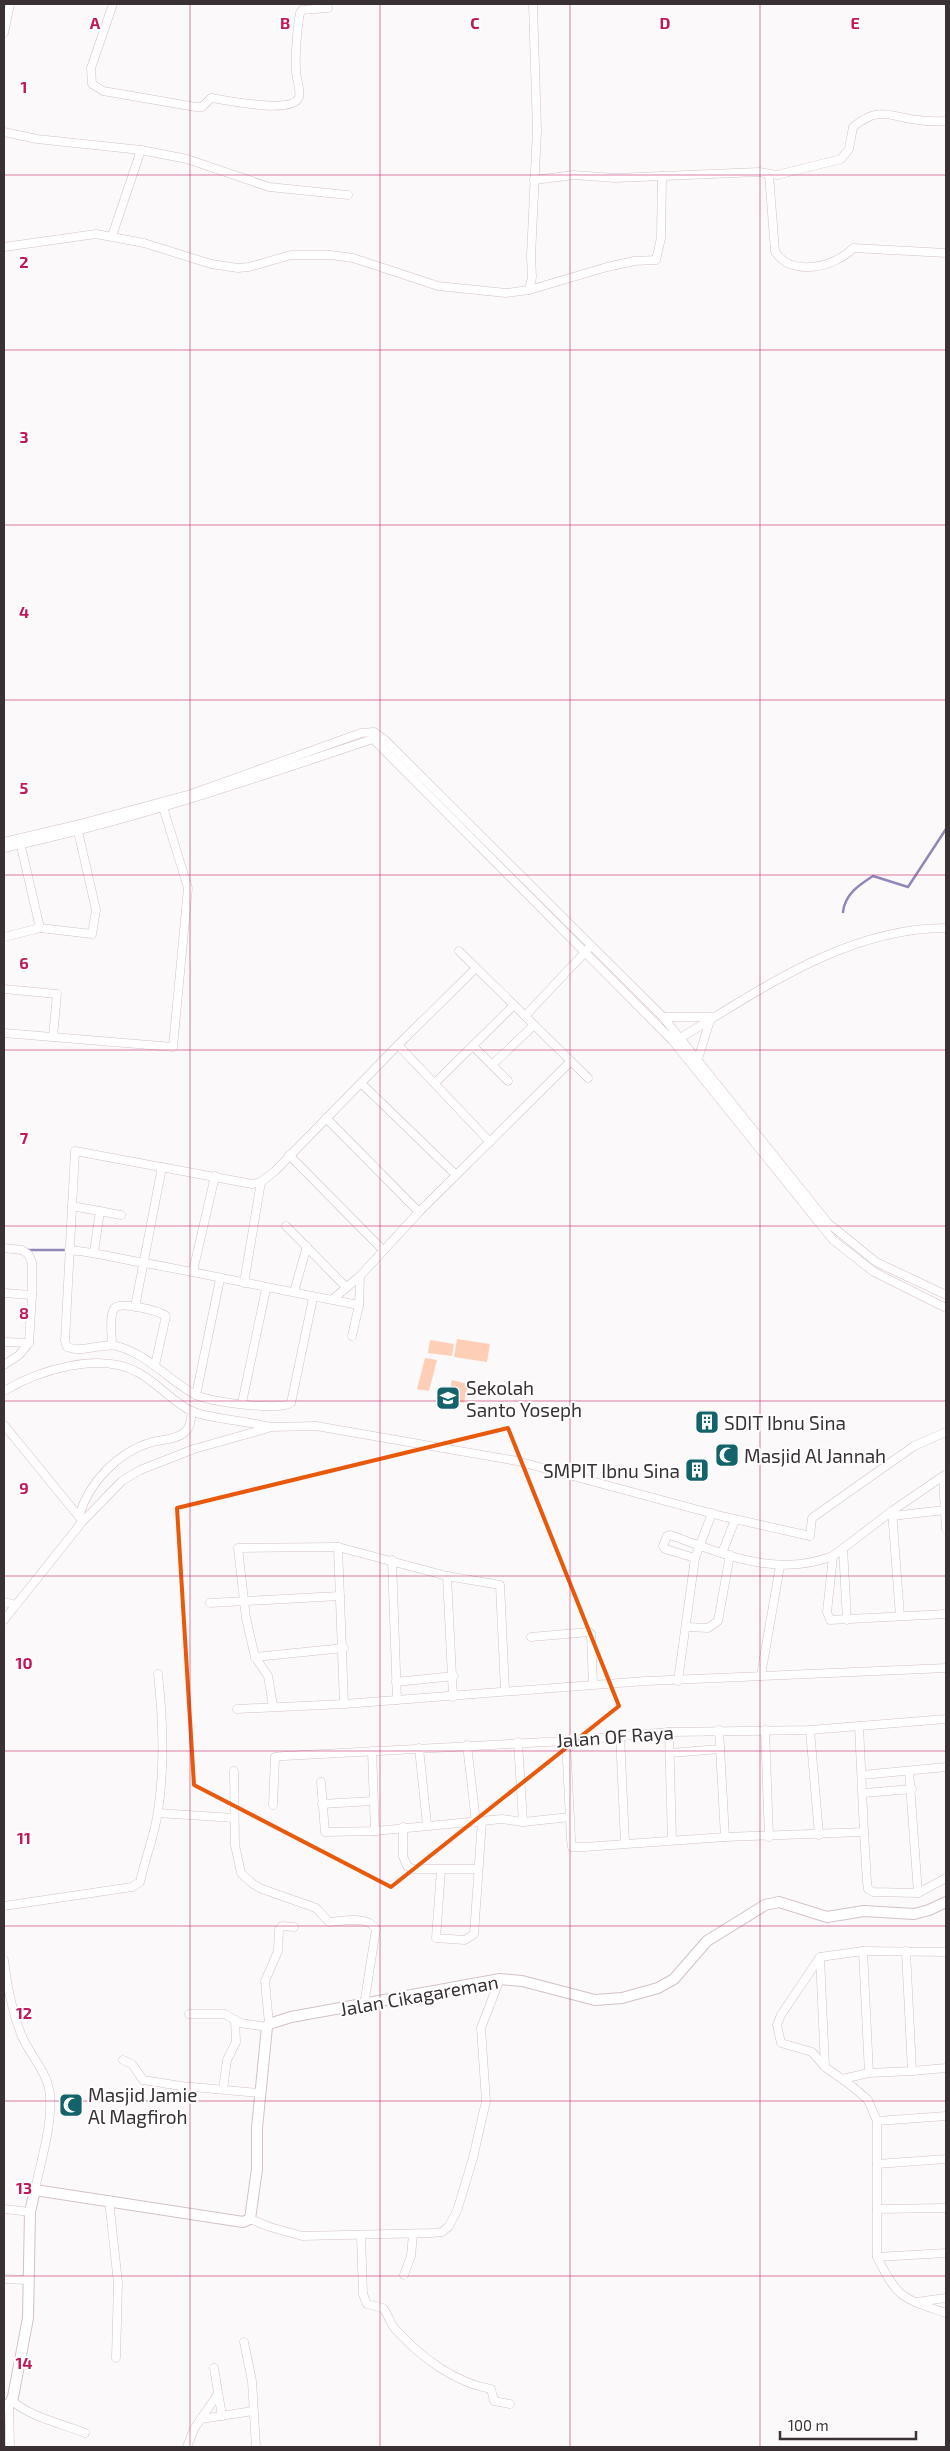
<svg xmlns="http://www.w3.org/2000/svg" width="950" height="2451" font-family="'Exo 2',sans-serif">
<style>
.green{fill:#ffceb6}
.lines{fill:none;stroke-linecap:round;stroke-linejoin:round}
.stream{stroke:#9387ba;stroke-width:2.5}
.street-casing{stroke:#d4c1c9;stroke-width:9}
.secondary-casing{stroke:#d4c1c9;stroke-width:12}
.street{stroke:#fff;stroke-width:8}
.secondary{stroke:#fff;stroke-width:10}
.marked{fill:none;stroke:#e8590c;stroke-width:4;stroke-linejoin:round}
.grid{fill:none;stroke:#c2185b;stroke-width:1;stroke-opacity:0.55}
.labels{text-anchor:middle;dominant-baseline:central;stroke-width:4;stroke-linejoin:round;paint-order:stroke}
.poi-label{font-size:19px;fill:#393134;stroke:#fff;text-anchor:start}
.street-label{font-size:19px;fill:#393134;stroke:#fff}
.grid-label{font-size:16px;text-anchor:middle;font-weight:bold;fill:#c2185b;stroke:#fff;stroke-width:4;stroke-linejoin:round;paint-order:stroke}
</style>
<rect width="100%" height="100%" fill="#fcf9fa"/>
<g class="green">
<polygon points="457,1339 490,1344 487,1362 454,1357"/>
<polygon points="430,1340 454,1344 452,1356 428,1353"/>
<polygon points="425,1358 437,1360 429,1391 417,1389"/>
<polygon points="452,1380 468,1384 464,1403 448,1400"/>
</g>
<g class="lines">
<g class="stream">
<path d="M843,912c2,-18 16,-27 30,-36l35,11 38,-58"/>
<polyline points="26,1250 68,1250"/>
</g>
<g class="street-casing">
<g id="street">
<path d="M113,4l-22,64 1,16 11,7 93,16h6l9,-9c16,2 82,17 88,-1 2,-7 -3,-19 -3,-26 -1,-16 1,-42 4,-58l2,-3 26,-2"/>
<polyline points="4,33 10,4"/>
<polyline points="4,132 37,139 141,150 112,236"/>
<polyline points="141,150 187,159 269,187 348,195"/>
<path d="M769,175l6,76c15,27 61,16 78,-3l93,5"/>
<path d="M534,180l40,-5 41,3 144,-6 18,3 64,-16 8,-10 4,-22c27,-22 36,-10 66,-7 9,2 18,1 27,1"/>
<polyline points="4,247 96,234 144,243 211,264 238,268 249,267 291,255 331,255 353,258 438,286 506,293 529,290 607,267 634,261 656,260 661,238 662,176"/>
<polyline points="529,290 532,277 531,256 537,130 533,4"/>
<polyline points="4,842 76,825 191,794 361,733 374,732 385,740 663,1017 828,1223 876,1262 946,1295"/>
<polyline points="20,842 40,928 92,934 96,910 77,827"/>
<path d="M4,848c126,-27 247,-68 369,-109l299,301 161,200 41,32 72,36"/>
<polyline points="4,937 40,928"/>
<polyline points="459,951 588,1078"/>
<polyline points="4,989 57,994 53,1037"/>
<polyline points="525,1016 589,948"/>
<polyline points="663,1017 711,1017 698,1059"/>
<polyline points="4,1033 173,1047 188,888 162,804"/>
<path d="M677,1040c83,-50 169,-112 269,-112"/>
<polyline points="398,1045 490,1142"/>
<polyline points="473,1046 508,1081"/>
<polyline points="492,1065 534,1025"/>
<polyline points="361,1083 456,1175"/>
<polyline points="435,1083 514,1005"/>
<polyline points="326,1118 419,1212"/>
<polyline points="289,1155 383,1250"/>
<polyline points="72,1206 121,1215"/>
<polyline points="286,1226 346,1287"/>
<polyline points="4,1248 22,1250 28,1254 32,1262 32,1295 29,1343 19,1355 4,1365"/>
<path d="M69,1250c26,2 50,9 76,13 71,13 143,29 214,42l1,-29"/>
<polyline points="94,1252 100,1211"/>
<polyline points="193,1271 215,1176"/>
<polyline points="244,1283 261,1182"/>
<polyline points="294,1292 307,1246"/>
<polyline points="4,1293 32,1295"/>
<path d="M313,1298l-22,105c-13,8 -82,-1 -97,-9 -25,-14 -45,-38 -74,-47 -17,-6 -37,7 -53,0l-2,-6 10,-190 177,33 9,-2 14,-11 123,-126 78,-77"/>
<polyline points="333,1299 360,1276 419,1212 571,1061"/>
<polyline points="135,1307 162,1167"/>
<polyline points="352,1336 359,1305"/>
<polyline points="4,1342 29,1343"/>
<path d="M112,1345c0,-10 -3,-27 2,-36 5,-9 45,2 52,7l-11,49"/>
<path d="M4,1391c35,-21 96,-40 135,-18 18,10 33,28 52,38 19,8 57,10 79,16"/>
<polyline points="196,1395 220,1279"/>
<polyline points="242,1403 266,1289"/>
<polyline points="4,1425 80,1518"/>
<polyline points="943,1477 946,1529"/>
<polyline points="892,1511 900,1616"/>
<path d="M79,1516c10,-34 39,-64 73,-74 10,-2 26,-3 33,-10 6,-5 6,-14 7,-21"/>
<polyline points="892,1516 945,1510"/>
<polyline points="338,1547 344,1704"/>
<polyline points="843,1548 847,1620"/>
<polyline points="722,1553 735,1520"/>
<polyline points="833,1556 827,1612 830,1620 946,1614"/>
<path d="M695,1558l-30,-9 -2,-3 4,-10 3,-1c54,19 106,43 163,21l59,-45 54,-37"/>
<polyline points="392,1560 397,1700"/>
<polyline points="447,1576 453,1697"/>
<polyline points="4,1602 16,1605"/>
<polyline points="210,1603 340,1596"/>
<polyline points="4,1620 82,1522 122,1481 140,1470 194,1449 272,1427 316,1426 517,1461 721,1516 810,1536 812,1518 914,1446 946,1432"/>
<polyline points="687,1627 708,1628 718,1621 730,1555"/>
<polyline points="531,1637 589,1632 591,1634 593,1684"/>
<polyline points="255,1657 344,1648"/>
<polyline points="761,1675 780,1566"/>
<polyline points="678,1681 695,1558 712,1513"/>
<polyline points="396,1682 454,1676"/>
<polyline points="273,1706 268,1676 255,1657 246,1618 238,1548 338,1547 447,1576 500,1585 505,1691"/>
<polyline points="237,1709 344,1704 646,1681 946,1668"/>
<polyline points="719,1730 725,1837"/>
<polyline points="765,1730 769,1837"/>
<polyline points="810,1730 819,1835"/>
<polyline points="669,1732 672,1840"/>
<polyline points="620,1736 625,1843"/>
<polyline points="566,1741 571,1839 572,1847 584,1847 725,1837 864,1832 859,1726"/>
<polyline points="518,1742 523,1822"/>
<polyline points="467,1745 476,1822"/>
<polyline points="419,1748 427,1825"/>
<polyline points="372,1751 375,1831"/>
<polyline points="670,1753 720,1749"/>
<path d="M234,1771l1,74 6,28 12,11 9,5 54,19 13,14c14,-1 38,-7 47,7l-12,76"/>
<polyline points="909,1771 918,1893"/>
<polyline points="862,1775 946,1767"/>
<polyline points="321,1782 325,1832 375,1831 502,1819 523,1822 570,1817"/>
<polyline points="864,1793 912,1789"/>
<polyline points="322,1804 373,1801"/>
<polyline points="273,1805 275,1757 284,1756 566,1741 669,1732 810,1730 946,1719"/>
<polyline points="158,1813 234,1818"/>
<polyline points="403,1827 403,1856 407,1866 413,1869 478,1869"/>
<polyline points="864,1832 867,1882 868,1889 873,1892 918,1893 946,1878"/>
<polyline points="441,1870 436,1938 465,1940 474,1934 482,1821"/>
<path d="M4,1906l128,-19 8,-5c5,-24 15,-47 18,-71 7,-45 5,-92 0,-137"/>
<polyline points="863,1951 869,2073"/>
<polyline points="820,1957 825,2067"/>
<path d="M4,1960c3,25 8,51 17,74 8,21 28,39 29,62 2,31 -9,64 -15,94"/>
<polyline points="189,2014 225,2014 240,2023 267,2027"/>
<polyline points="269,2024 265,1981 278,1951 279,1930 282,1926 294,1927"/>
<polyline points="123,2060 132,2064 143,2080 181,2086 260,2093"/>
<polyline points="912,2071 946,2068"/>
<polyline points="842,2079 869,2073 912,2071 906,1951"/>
<polyline points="223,2089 227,2060 236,2042 235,2020"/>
<polyline points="877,2121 868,2100 853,2087 825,2067 812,2052 781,2043 777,2025 781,2015 820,1957 863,1951 946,1952"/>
<polyline points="877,2164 877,2121 946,2116"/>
<polyline points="109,2200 118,2283 116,2358"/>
<polyline points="4,2209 30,2212"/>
<polyline points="877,2209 877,2164 946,2159"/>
<polyline points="250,2219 270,2227 302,2236 431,2233 442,2232 449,2226 457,2211 473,2158 486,2101 481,2028 500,1979"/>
<path d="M361,2236l2,58 4,10 16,4c6,7 7,17 14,23 24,26 58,52 94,58l3,12 16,3"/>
<path d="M946,2253l-69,4c21,42 25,41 69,56"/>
<polyline points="877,2257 877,2209 946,2208"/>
<polyline points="404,2275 411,2256 413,2234"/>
<polyline points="4,2279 28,2280"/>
<polyline points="916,2302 946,2298"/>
<polyline points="244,2342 252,2381 256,2447"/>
<polyline points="214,2368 222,2416"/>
<path d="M11,2400c21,18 49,23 74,33"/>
<polyline points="9,2405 10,2447"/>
<polyline points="201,2419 253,2411"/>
<polyline points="187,2447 194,2429 218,2394"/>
</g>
</g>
<g class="secondary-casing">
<polyline id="secondary" points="4,2405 9,2405 13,2397 28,2318 30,2212 35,2190 243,2222 250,2219 257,2169 257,2128 267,2027 269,2024 291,2017 500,1979 522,1981 595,2000 622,1998 658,1988 674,1979 707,1941 765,1905 779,1902 827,1917 864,1911 914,1914 929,1910 946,1902"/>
</g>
<use href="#street" class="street"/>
<use href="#secondary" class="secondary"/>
</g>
<path class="marked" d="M508,1428l111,278 -228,181 -197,-102 -17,-277z"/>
<path class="grid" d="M190,4v2443M380,4v2443M570,4v2443M760,4v2443M4,175h942M4,350h942M4,525h942M4,700h942M4,875h942M4,1050h942M4,1226h942M4,1401h942M4,1576h942M4,1751h942M4,1926h942M4,2101h942M4,2276h942"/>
<defs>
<g id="school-square" transform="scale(1.25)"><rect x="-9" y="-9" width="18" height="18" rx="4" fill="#14636b" stroke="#fff"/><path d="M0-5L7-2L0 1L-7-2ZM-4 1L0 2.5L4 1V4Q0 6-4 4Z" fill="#fff"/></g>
<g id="building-square" transform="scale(1.25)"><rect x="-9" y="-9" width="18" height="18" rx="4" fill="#14636b" stroke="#fff"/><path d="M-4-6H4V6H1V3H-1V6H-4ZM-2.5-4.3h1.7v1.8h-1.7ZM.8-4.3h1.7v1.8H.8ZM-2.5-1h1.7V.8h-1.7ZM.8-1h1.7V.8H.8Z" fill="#fff"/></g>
<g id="mosque-square" transform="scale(1.25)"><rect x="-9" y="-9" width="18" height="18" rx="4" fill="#14636b" stroke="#fff"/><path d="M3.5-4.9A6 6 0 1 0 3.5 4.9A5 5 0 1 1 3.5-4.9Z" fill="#fff"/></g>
</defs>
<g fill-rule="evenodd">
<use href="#school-square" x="448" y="1398"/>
<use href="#building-square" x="707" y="1422"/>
<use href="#mosque-square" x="727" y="1455"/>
<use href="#building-square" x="697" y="1470"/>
<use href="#mosque-square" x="71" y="2105"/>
</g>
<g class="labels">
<g class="poi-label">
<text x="466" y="1387">Sekolah<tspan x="466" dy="22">Santo Yoseph</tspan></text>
<text x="724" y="1422">SDIT Ibnu Sina</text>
<text x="744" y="1455">Masjid Al Jannah</text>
<text x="680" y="1470" text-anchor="end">SMPIT Ibnu Sina</text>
<text x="88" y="2094">Masjid Jamie<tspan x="88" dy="22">Al Magfiroh</tspan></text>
</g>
<g class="street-label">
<text transform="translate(615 1736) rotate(-4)">Jalan OF Raya</text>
<text transform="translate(419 1995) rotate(-10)">Jalan Cikagareman</text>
</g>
</g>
<g class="grid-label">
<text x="95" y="29">A</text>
<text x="285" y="29">B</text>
<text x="475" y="29">C</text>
<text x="665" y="29">D</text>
<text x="855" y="29">E</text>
<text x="24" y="93">1</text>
<text x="24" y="268">2</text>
<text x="24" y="443">3</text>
<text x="24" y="618">4</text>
<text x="24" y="794">5</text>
<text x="24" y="969">6</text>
<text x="24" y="1144">7</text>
<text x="24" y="1319">8</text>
<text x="24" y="1494">9</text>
<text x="24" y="1669">10</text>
<text x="24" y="1844">11</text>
<text x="24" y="2019">12</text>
<text x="24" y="2194">13</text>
<text x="24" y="2369">14</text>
</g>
<rect width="950" height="2451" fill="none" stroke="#393134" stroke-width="10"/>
<path d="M780 2431v8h136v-8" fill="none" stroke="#393134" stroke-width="2.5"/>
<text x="788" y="2431" font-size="15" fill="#393134" stroke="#ffffff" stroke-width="4" paint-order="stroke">100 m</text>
</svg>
